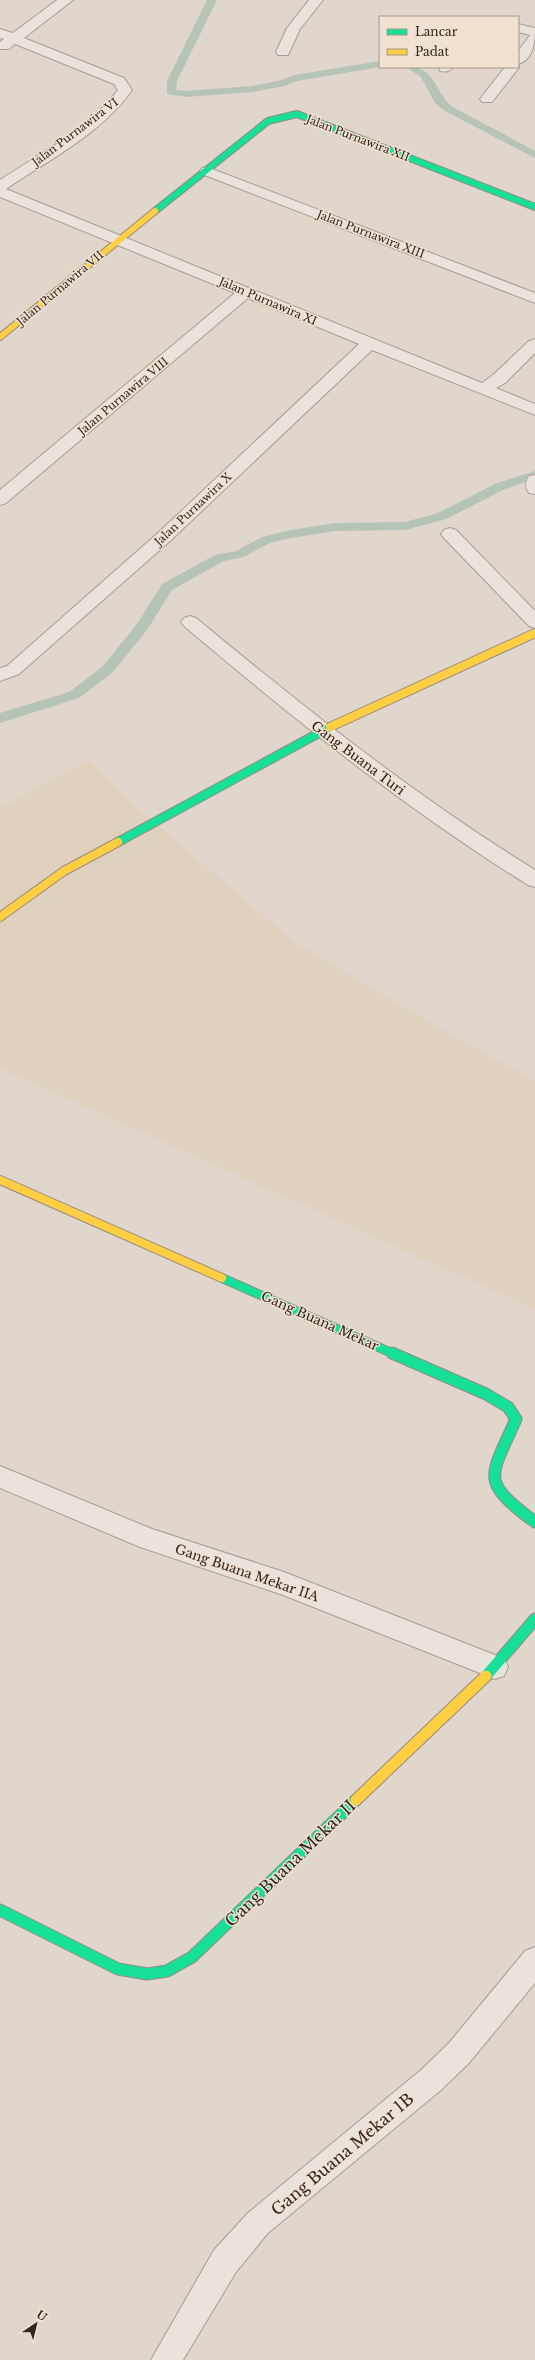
<svg xmlns="http://www.w3.org/2000/svg" width="535" height="2360" font-family="'Libre Baskerville',serif">
<style>
.farmland{fill:#dfd1bd}
.lines{fill:none;stroke-linecap:round;stroke-linejoin:round}
.stream{fill:#b6c4b8;fill-rule:evenodd}
.street-casing{stroke:#a69c95;stroke-width:2}
.fast-far2-casing{stroke:#958b85;stroke-width:8}
.fast-far1-casing{stroke:#958b85;stroke-width:10}
.fast-casing{stroke:#958b85;stroke-width:13}
.slow-far2-casing{stroke:#958b85;stroke-width:8}
.slow-far1-casing{stroke:#958b85;stroke-width:10}
.slow-casing{stroke:#958b85;stroke-width:13}
.street{fill:#eae3dc;fill-rule:evenodd}
.fast-far2{stroke:#16e098;stroke-width:6}
.fast-far1{stroke:#16e098;stroke-width:8}
.fast{stroke:#16e098;stroke-width:11}
.slow-far2{stroke:#ffcf43;stroke-width:6}
.slow-far1{stroke:#ffcf43;stroke-width:8}
.slow{stroke:#ffcf43;stroke-width:11}
.labels{text-anchor:middle;dominant-baseline:central;stroke-width:3;stroke-linejoin:round;paint-order:stroke}
.far-street-label{font-size:11px;fill:#32241e;stroke:#f1e1d1}
.street-label{font-size:13px;fill:#32241e;stroke:#f1e1d1}
.near-street-label{font-size:16px;fill:#32241e;stroke:#f1e1d1}
</style>
<rect width="100%" height="100%" fill="#e1d6cb"/>
<polygon class="farmland" points="89,760 124,796 293,941 446,1032 535,1081 535,1309 0,1068 0,808"/>
<g class="lines">
<g class="stream">
<polygon points="207,0 217,0 177,81 176,90 186,91 252,86 278,81 295,75 380,61 380,67 297,81 285,86 252,92 186,97 167,94 167,81"/>
<path d="M406,67c32,0 26,23 47,40l82,44v7l-90,-47 -10,-8 -14,-26z"/>
<polygon points="535,471 535,479 505,489 446,519 405,530 335,531 291,538 270,543 244,557 224,561 172,590 147,630 112,673 79,698 0,723 0,713 69,692 102,667 137,624 162,584 215,555 236,551 262,537 291,530 335,523 405,522 438,513 497,483"/>
</g>
<g class="street-casing">
<g id="street">
<path d="M57,0h16l-49,38 100,40 8,12c-30,43 -83,70 -126,99l476,194 11,-8 36,-34 6,-2v14l-30,30 -9,5 39,16v11l-163,-65 -202,191 -151,133 -19,7v-13l7,-2 151,-133 201,-189 -111,-46 -242,205 -6,2v-15l235,-197 -235,-96v-17c38,-25 91,-53 118,-90l-4,-6 -99,-40 -6,5h-9v-7l4,-3 -4,-1v-9l13,4z"/>
<polygon points="309,0 323,0 300,29 288,55 278,55 276,52 287,28"/>
<path d="M518,24l17,4c0,13 -1,32 -17,36v-13l12,-16 -12,-3z"/>
<polygon points="518,66 519,67 517,70 492,102 482,102 480,99 505,67"/>
<path d="M439,67h14c-4,5 -7,5 -13,4z"/>
<polygon points="207,167 535,293 535,303 202,174 200,171 202,168"/>
<path d="M535,475v19l-6,-1c-4,-6 -4,-11 0,-17z"/>
<polygon points="450,528 456,530 535,611 535,628 529,626 444,538 441,534 444,530"/>
<path d="M190,616l6,2c109,90 219,178 339,252v17l-7,-2c-122,-76 -234,-166 -344,-259l-3,-4 3,-4z"/>
<polygon points="0,1466 152,1529 284,1572 495,1655 504,1658 508,1667 504,1676 495,1679 283,1595 140,1547 0,1488"/>
<polygon points="535,1947 535,1983 469,2063 441,2090 268,2233 236,2272 183,2360 151,2360 214,2250 248,2213 421,2070 449,2043 525,1951"/>
</g>
</g>
<g class="fast-far2-casing">
<polyline id="fast-far2" points="155,211 268,121 297,114 535,207"/>
</g>
<g class="fast-far1-casing">
<g id="fast-far1">
<polyline points="118,842 330,727"/>
<polyline points="222,1278 394,1354"/>
</g>
</g>
<g class="fast-casing">
<g id="fast">
<path d="M392,1353l94,41 22,13 8,12c-25,58 -38,61 19,103"/>
<polyline points="486,1676 535,1619"/>
<polyline points="0,1910 118,1969 147,1974 167,1971 192,1957 356,1800"/>
</g>
</g>
<g class="slow-far2-casing">
<polyline id="slow-far2" points="0,337 155,211"/>
</g>
<g class="slow-far1-casing">
<g id="slow-far1">
<polyline points="330,727 535,633"/>
<polyline points="0,917 64,871 118,842"/>
<polyline points="0,1180 222,1278"/>
</g>
</g>
<g class="slow-casing">
<polyline id="slow" points="356,1800 486,1676"/>
</g>
<use href="#street" class="street"/>
<use href="#fast-far2" class="fast-far2"/>
<use href="#fast-far1" class="fast-far1"/>
<use href="#fast" class="fast"/>
<use href="#slow-far2" class="slow-far2"/>
<use href="#slow-far1" class="slow-far1"/>
<use href="#slow" class="slow"/>
</g>
<g class="labels">
<g class="far-street-label">
<text transform="translate(75 132) rotate(-37)">Jalan Purnawira VI</text>
<text transform="translate(358 138) rotate(21)">Jalan Purnawira XII</text>
<text transform="translate(371 234) rotate(21)">Jalan Purnawira XIII</text>
<text transform="translate(60 288) rotate(-40)">Jalan Purnawira VII</text>
<text transform="translate(268 301) rotate(23)">Jalan Purnawira XI</text>
<text transform="translate(123 396) rotate(-40)">Jalan Purnawira VIII</text>
<text transform="translate(193 509) rotate(-43)">Jalan Purnawira X</text>
</g>
<g class="street-label">
<text transform="translate(358 758) rotate(37)">Gang Buana Turi</text>
<text transform="translate(320 1321) rotate(24)">Gang Buana Mekar</text>
<text transform="translate(247 1573) rotate(19)">Gang Buana Mekar IIA</text>
</g>
<g class="near-street-label">
<text transform="translate(290 1863) rotate(-44)">Gang Buana Mekar II</text>
<text transform="translate(342 2154) rotate(-40)">Gang Buana Mekar 1B</text>
</g>
</g>
<rect x="379" y="16" width="140" height="52" fill="#f1e1d1" stroke="#a59589"/>
<rect x="387" y="29" width="20" height="6" fill="#16e098" stroke="#a59589"/>
<text x="415" y="36" font-size="12" fill="#32241e">Lancar</text>
<rect x="387" y="49" width="20" height="6" fill="#ffcf43" stroke="#a59589"/>
<text x="415" y="56" font-size="12" fill="#32241e">Padat</text>
<g transform="translate(36 2324) rotate(35)" stroke="#f1e1d1" stroke-width="3" paint-order="stroke">
<path d="M0-3L7 15L0 10L-7 15Z" fill="#32241e"/>
<text y="-6" font-size="11" font-weight="bold" text-anchor="middle" fill="#32241e">U</text>
</g>
</svg>
